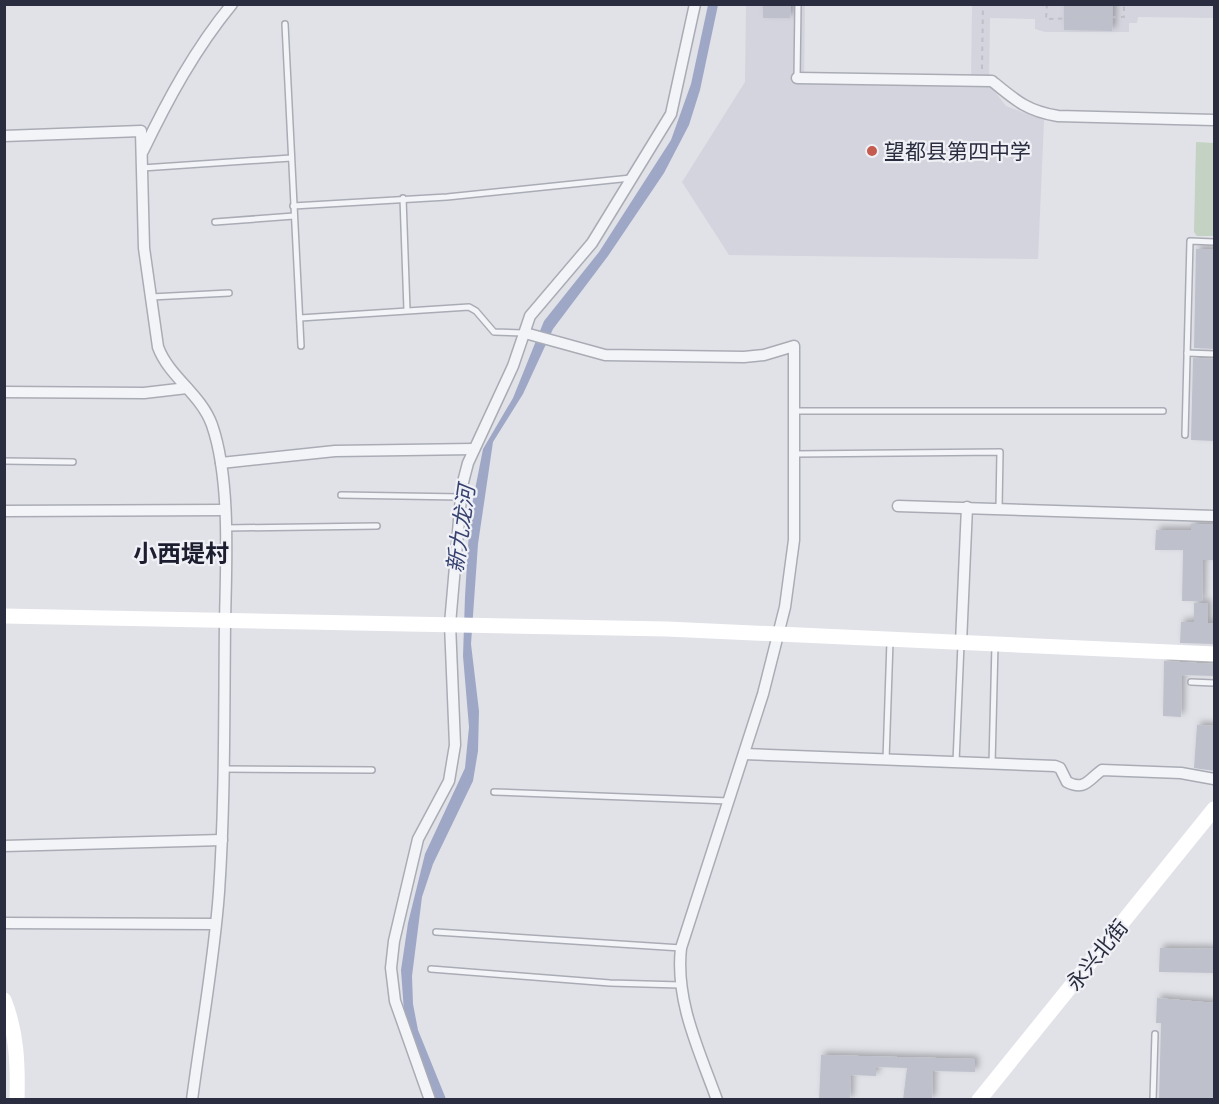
<svg xmlns="http://www.w3.org/2000/svg" width="1219" height="1104" font-family="Arial,'Noto Sans SC',sans-serif">
<style>
.built{fill:#d3d4dd}
.green{fill:#c3d2c2}
.water{fill:#9ea8c6}
.building{fill:#bec0cb;filter:url(#shadow)}
.lines{fill:none;stroke-linecap:round;stroke-linejoin:round}
.lane-casing{stroke:#aaacb5;stroke-width:8}
.street-casing{stroke:#aaacb5;stroke-width:13}
.path{stroke:#bfc0c7;stroke-width:2;stroke-dasharray:4.5 4.5;stroke-linecap:butt}
.lane{stroke:#f3f4f7;stroke-width:5}
.street{stroke:#f3f4f7;stroke-width:10}
.secondary{stroke:#fff;stroke-width:15}
.poi-dot{fill:#c55a4f;stroke:#f0f1f6;stroke-width:2}
.labels{text-anchor:middle;dominant-baseline:central;stroke-width:4.5;stroke-linejoin:round;paint-order:stroke}
.poi-label{font-size:21px;fill:#2a2d3f;stroke:#f0f1f6;text-anchor:start}
.street-label{font-size:21px;fill:#2a2d3f;stroke:#f0f1f6}
.water-label{font-size:22px;font-style:italic;fill:#374270;stroke:#f0f1f6}
.quarter-label{font-size:24px;font-weight:bold;fill:#1c1e30;stroke:#f0f1f6}
</style>
<defs>
<filter id="shadow"><feDropShadow dx="3.5" dy="-3.5" stdDeviation="3" flood-color="#0004"/></filter>
</defs>
<rect width="100%" height="100%" fill="#e1e2e8"/>
<polygon class="built" points="746,5 805,5 804,82 971,84 972,5 1214,5 1214,18 1138,17 1137,23 1129,23 1129,32 1045,32 1035,29 1035,19 990,18 989,84 1006,106 1044,120 1038,259 729,255 682,182 745,82"/>
<polygon class="green" points="1196,142 1214,143 1214,236 1197,236 1194,232"/>
<polygon class="water" points="708,5 718,5 700,90 689,125 664,173 608,256 553,329 523,394 493,442 478,544 471,644 479,711 478,751 473,781 433,864 422,897 412,976 413,1004 418,1030 446,1099 436,1100 404,1012 401,970 408,923 425,854 465,768 469,727 463,656 465,596 470,515 483,449 513,398 544,321 599,252 671,140 691,84"/>
<g class="building">
<polygon points="763,4 791,4 790,18 763,18"/>
<polygon points="1064,4 1113,4 1112,31 1064,30"/>
<polygon points="1196,249 1215,249 1215,349 1194,348"/>
<polygon points="1193,358 1215,359 1215,441 1191,440"/>
<polygon points="1191,524 1215,524 1215,560 1203,560 1202,601 1182,601 1183,550 1155,550 1156,530 1191,530"/>
<polygon points="1194,603 1208,603 1208,623 1215,623 1215,644 1180,643 1181,622 1194,622"/>
<polygon points="1164,661 1214,664 1213,676 1182,675 1181,717 1163,716"/>
<polygon points="1197,725 1215,726 1215,771 1194,768"/>
<polygon points="1160,948 1215,949 1215,973 1159,972"/>
<polygon points="1157,998 1215,1003 1215,1100 1159,1100 1161,1023 1156,1023"/>
<polygon points="821,1055 975,1059 975,1072 933,1071 932,1100 903,1100 907,1068 876,1067 876,1076 851,1075 850,1100 819,1100"/>
</g>
<g class="lines">
<g class="lane-casing">
<g id="lane">
<polyline points="285,24 301,346"/>
<polyline points="797,78 798,4"/>
<polyline points="142,168 291,158"/>
<polyline points="403,198 407,310"/>
<polyline points="293,206 447,197 631,178"/>
<polyline points="215,222 294,216"/>
<polyline points="151,297 229,293"/>
<polyline points="300,318 469,307 476,311 494,332 523,333"/>
<polyline points="1187,353 1214,354"/>
<polyline points="795,411 1163,411"/>
<polyline points="1185,435 1190,241 1214,242"/>
<polyline points="795,454 1000,452 999,508"/>
<polyline points="4,461 73,462"/>
<polyline points="341,495 461,497"/>
<polyline points="226,528 377,526"/>
<polyline points="1191,682 1214,683"/>
<polyline points="886,760 890,641"/>
<polyline points="956,762 961,644"/>
<polyline points="992,764 995,645"/>
<polyline points="224,769 372,770"/>
<polyline points="494,792 729,801"/>
<polyline points="436,932 681,948"/>
<polyline points="431,969 610,983 680,985"/>
<polyline points="1153,1100 1155,1034"/>
</g>
</g>
<g class="street-casing">
<g id="street">
<path d="M797,78l195,3c23,19 35,30 66,35l156,4"/>
<path d="M4,136l137,-5 3,117 14,99c11,30 43,47 54,78 19,55 14,139 13,198 -1,90 0,180 -6,269 -5,69 -18,139 -27,208"/>
<path d="M143,151c25,-52 52,-102 89,-147"/>
<path d="M525,333l80,22 139,2 20,-2 30,-9v194l-9,67 -22,87 -82,254c-6,53 18,102 36,152"/>
<polyline points="4,392 144,393 187,388"/>
<polyline points="221,463 335,451 474,449"/>
<polyline points="898,506 1214,516"/>
<polyline points="4,511 224,510"/>
<polyline points="961,643 967,507"/>
<path d="M744,754l311,12 5,2 7,14c18,9 21,-2 35,-12l79,3 33,6"/>
<polyline points="4,846 222,840"/>
<polyline points="4,923 215,924"/>
<polyline points="430,1100 395,1001 391,968 394,941 418,839 449,781 455,745 450,624 462,486 468,463 513,366 530,316 592,243 671,114 695,4"/>
</g>
</g>
<g class="path">
<polyline points="1047,4 1046,19 1124,17 1124,4"/>
<polyline points="982,69 983,4"/>
</g>
<use href="#lane" class="lane"/>
<use href="#street" class="street"/>
<g class="secondary">
<polyline points="4,616 667,629 1214,654"/>
<path d="M4,1000c13,32 14,66 13,100"/>
<polyline points="979,1100 1214,809"/>
</g>
</g>
<circle class="poi-dot" cx="872" cy="151" r="6"/>
<g class="labels">
<g class="poi-label">
<text x="884" y="151">望都县第四中学</text>
</g>
<g class="street-label">
<text transform="translate(1097 955) rotate(-51)">永兴北街</text>
</g>
<g class="water-label">
<text transform="translate(461 529) rotate(-82)">新九龙河</text>
</g>
<g class="quarter-label">
<text x="181" y="553">小西堤村</text>
</g>
</g>
<rect width="1219" height="1104" fill="none" stroke="#2a2d3f" stroke-width="12"/>
</svg>
